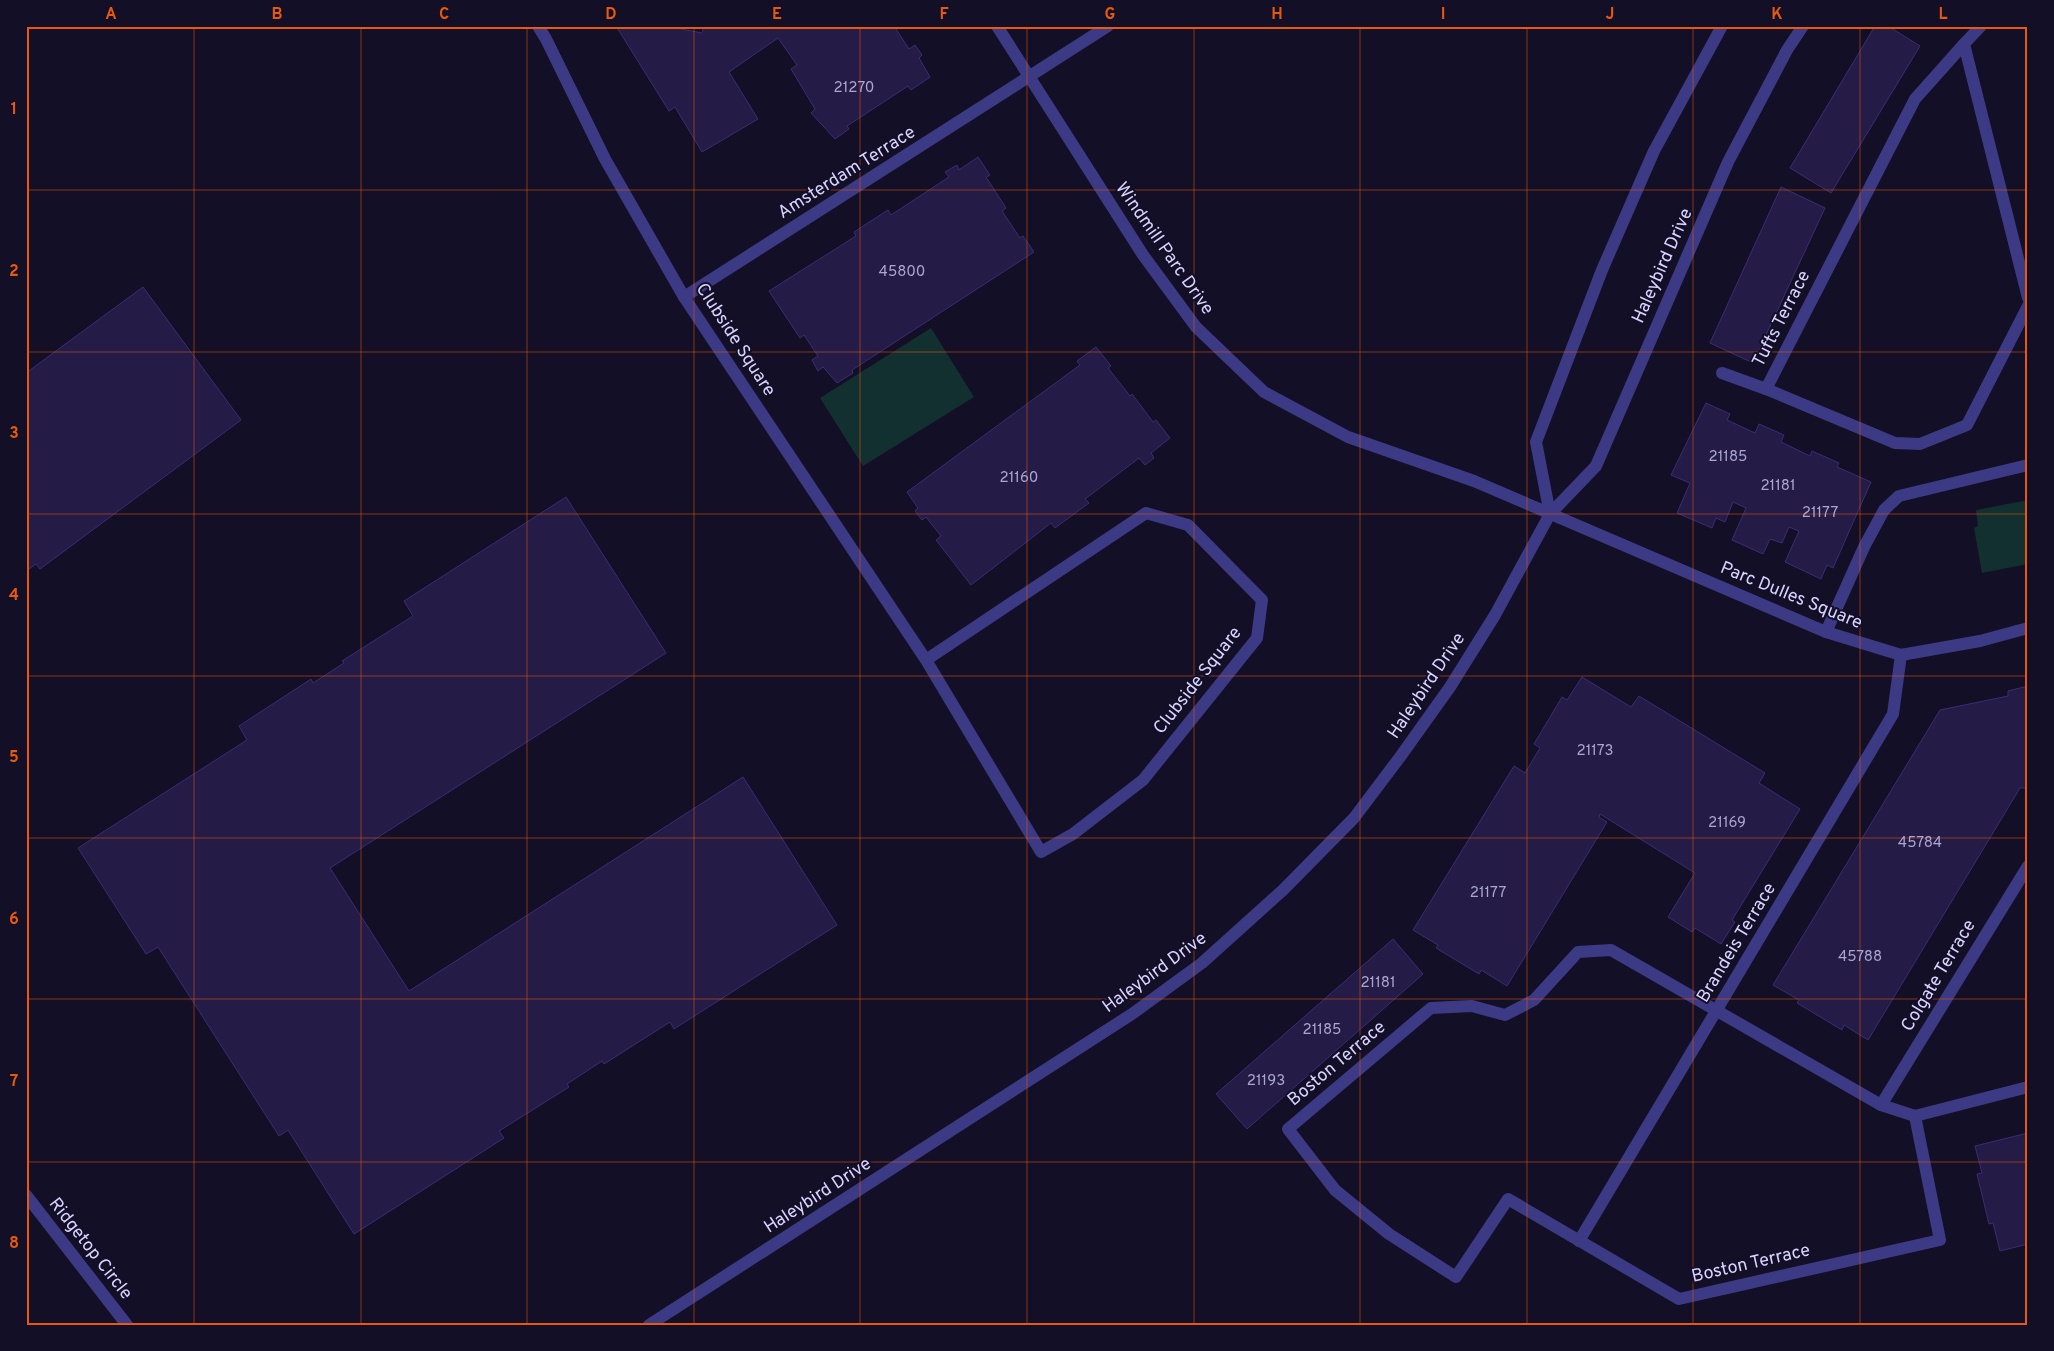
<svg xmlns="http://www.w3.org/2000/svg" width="2054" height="1351" font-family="Overpass,sans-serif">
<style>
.green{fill:#12302f}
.building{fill:#241b47;stroke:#3b2d73}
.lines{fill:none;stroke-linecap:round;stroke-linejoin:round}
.minor{stroke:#3d3a85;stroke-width:12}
.grid{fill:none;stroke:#e8590c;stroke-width:1;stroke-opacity:0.55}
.labels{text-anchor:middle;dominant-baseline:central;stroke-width:4;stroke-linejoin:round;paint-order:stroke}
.number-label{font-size:15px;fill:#aca6d1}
.street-label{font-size:18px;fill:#d9d4ff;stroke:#130f26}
.neatline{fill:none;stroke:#e8590c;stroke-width:2}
.grid-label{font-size:16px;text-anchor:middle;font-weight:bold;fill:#e8590c}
</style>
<rect width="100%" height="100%" fill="#130f26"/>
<g class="green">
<polygon points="931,328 974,397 863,466 820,398"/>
<polygon points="2028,500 2028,564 1982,573 1974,528 1978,526 1976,510"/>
</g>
<g class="building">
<polygon points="616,26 682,26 681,29 702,33 704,26 894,26 909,49 915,45 922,55 919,58 930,77 911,90 908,86 847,126 849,129 835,139 811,113 815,109 791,69 797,65 778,38 729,72 758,119 702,152 675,107 669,111"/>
<polygon points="1875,26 1888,26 1920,46 1831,193 1790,168"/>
<polygon points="978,157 990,175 986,177 1006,208 1002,211 1020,238 1023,236 1034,252 852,370 853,373 837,383 823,367 818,371 812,360 818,356 804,335 800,338 769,291 856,236 854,232 888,210 891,215 949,177 945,172 957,165 959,170"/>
<polygon points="1781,187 1825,208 1753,363 1710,343"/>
<polygon points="143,287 241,420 40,569 36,564 26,571 26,373"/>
<polygon points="1096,347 1111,366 1108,368 1130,396 1132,394 1153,422 1156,420 1170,438 1151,453 1154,458 1145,465 1139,458 1085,499 1089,503 1055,528 1051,523 971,585 936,540 941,536 926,517 922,520 915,511 918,508 907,492 1080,365 1077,361"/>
<polygon points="1706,403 1730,414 1727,420 1755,433 1759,424 1784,435 1781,442 1810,456 1812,451 1839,463 1837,467 1871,482 1833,568 1827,565 1821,579 1785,562 1799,531 1789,527 1782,543 1770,539 1763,554 1732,540 1746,508 1733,502 1725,522 1716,518 1712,528 1677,513 1690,483 1671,475"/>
<polygon points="566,497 666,653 330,868 409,991 743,777 837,925 674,1029 670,1022 604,1064 602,1061 567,1084 569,1087 499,1131 504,1138 354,1234 288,1130 279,1136 158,947 146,954 78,848 247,740 239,726 311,679 313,683 344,663 342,661 413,616 404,601"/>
<polygon points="1582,677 1631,707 1639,696 1765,773 1759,783 1800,809 1732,920 1735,922 1721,944 1695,928 1692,932 1668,917 1695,873 1600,814 1599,817 1607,822 1507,986 1481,970 1479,974 1436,948 1438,945 1413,930 1514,766 1525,773 1540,748 1534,744 1562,697 1567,700"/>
<polygon points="2028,686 2028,788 2020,788 1868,1040 1844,1025 1842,1030 1797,1003 1799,1000 1773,985 1940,710 2008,696 2008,691"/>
<polygon points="1393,939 1423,974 1247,1129 1216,1094"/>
<polygon points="2028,1133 2028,1244 2000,1251 1993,1223 1989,1224 1977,1174 1982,1173 1975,1146"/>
</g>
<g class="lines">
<g class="minor">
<polyline points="538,26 546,39 605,159 684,297 926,660 1041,852 1073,834 1143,780 1257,638 1262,600 1188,525 1146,513 926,660"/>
<polyline points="997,26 1143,255 1196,327 1264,392 1348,437 1474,481 1826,632 1901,655 1980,641 2028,628"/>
<polyline points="1981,26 1964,44 2028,298"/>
<polyline points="1964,44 1915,99 1766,389 1895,443 1920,444 1967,425 2028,306"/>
<polyline points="684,297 1108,26"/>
<polyline points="1722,373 1766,389"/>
<polyline points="1550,514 1536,442 1602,270 1654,151 1722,26"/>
<polyline points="1826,632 1864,547 1884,510 1899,496 2028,465"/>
<polyline points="1881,1105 2028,866"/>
<polyline points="1915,1116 1940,1240 1679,1299 1508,1199 1456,1277 1389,1234 1335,1190 1288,1129 1431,1008 1472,1006 1505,1015 1534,1000 1578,952 1611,950 1881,1105 1915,1116 2028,1087"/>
<polyline points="26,1195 127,1325"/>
<polyline points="1579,1241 1893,714 1901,655"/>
<polyline points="649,1325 1132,1014 1202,963 1283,890 1354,818 1400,757 1450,687 1495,615 1550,514 1596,466 1728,162 1787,50 1803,26"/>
</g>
</g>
<path class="grid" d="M194,26v1299M361,26v1299M527,26v1299M694,26v1299M860,26v1299M1027,26v1299M1194,26v1299M1360,26v1299M1527,26v1299M1693,26v1299M1860,26v1299M26,190h2002M26,352h2002M26,514h2002M26,676h2002M26,838h2002M26,999h2002M26,1162h2002"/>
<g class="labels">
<g class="number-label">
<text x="854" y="88">21270</text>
<text x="902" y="272">45800</text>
<text x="1728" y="457">21185</text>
<text x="1019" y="478">21160</text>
<text x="1778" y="486">21181</text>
<text x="1820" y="513">21177</text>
<text x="1595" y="751">21173</text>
<text x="1727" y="823">21169</text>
<text x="1920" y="843">45784</text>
<text x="1488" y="893">21177</text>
<text x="1860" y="957">45788</text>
<text x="1378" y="983">21181</text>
<text x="1322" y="1030">21185</text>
<text x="1266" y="1081">21193</text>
</g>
<g class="street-label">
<text transform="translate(847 173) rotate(-32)">Amsterdam Terrace</text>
<text transform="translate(1164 249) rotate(55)">Windmill Parc Drive</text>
<text transform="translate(1663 266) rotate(-66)">Haleybird Drive</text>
<text transform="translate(1782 319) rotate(-63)">Tufts Terrace</text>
<text transform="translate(735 340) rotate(57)">Clubside Square</text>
<text transform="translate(1791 596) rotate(22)">Parc Dulles Square</text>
<text transform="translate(1198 681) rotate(-52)">Clubside Square</text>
<text transform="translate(1427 686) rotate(-56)">Haleybird Drive</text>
<text transform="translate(1737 943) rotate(-59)">Brandeis Terrace</text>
<text transform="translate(1155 973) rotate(-36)">Haleybird Drive</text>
<text transform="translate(1939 976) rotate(-59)">Colgate Terrace</text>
<text transform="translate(1337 1064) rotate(-40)">Boston Terrace</text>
<text transform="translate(818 1196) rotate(-33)">Haleybird Drive</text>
<text transform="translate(90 1249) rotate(52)">Ridgetop Circle</text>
<text transform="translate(1751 1264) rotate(-13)">Boston Terrace</text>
</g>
</g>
<rect width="2054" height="1351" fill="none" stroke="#130f26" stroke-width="55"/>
<rect x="28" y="28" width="1998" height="1296" class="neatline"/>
<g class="grid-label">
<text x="111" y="19">A</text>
<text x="277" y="19">B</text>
<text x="444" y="19">C</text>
<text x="611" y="19">D</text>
<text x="777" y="19">E</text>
<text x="944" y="19">F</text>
<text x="1110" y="19">G</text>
<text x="1277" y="19">H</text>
<text x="1443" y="19">I</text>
<text x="1610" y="19">J</text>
<text x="1777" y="19">K</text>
<text x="1943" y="19">L</text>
<text x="14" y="114">1</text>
<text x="14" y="276">2</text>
<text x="14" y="438">3</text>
<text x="14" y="600">4</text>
<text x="14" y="762">5</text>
<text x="14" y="924">6</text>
<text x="14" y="1086">7</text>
<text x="14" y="1248">8</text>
</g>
</svg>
